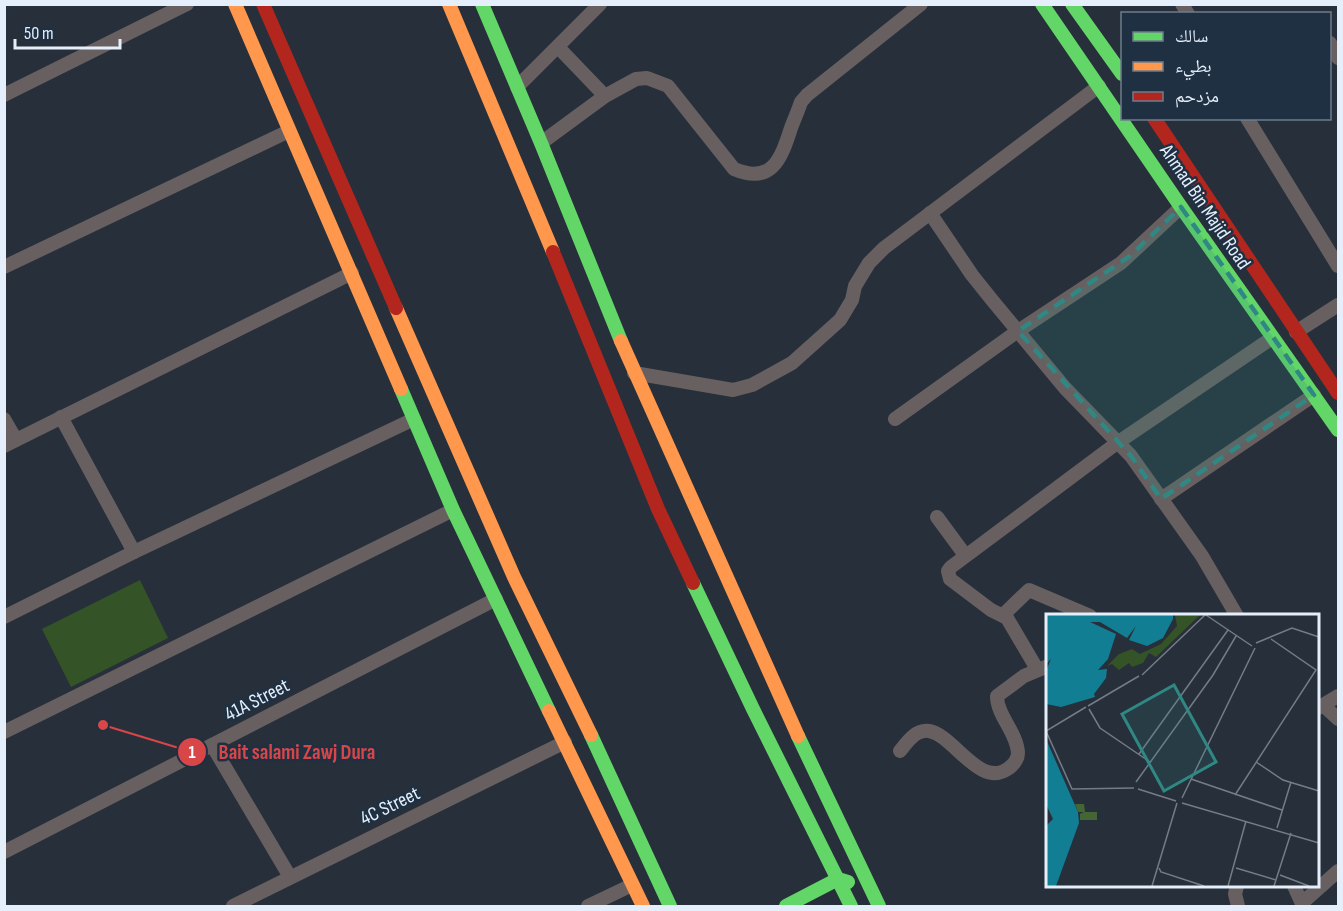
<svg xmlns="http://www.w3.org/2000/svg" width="1343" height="911" font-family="'Sofia Sans Condensed','Noto Naskh Arabic',sans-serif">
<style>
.green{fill:#345326}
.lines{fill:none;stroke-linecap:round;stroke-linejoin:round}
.street{stroke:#686060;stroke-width:14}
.fast{stroke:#63d668;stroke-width:14}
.slow{stroke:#ff974d;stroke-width:14}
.jam{stroke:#b3261e;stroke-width:14}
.marked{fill:#2f8883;fill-opacity:0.2;stroke:#2f8883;stroke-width:4.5;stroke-dasharray:12 8;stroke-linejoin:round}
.labels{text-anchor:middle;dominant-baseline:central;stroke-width:5;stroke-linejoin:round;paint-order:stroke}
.street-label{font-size:20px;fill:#e5effb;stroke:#1f3042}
.inset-road{fill:none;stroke:#737c87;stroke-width:1.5}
.view{fill:#2f8883;fill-opacity:0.15;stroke:#2f8883;stroke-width:3}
.inset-edge{fill:none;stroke:#e5effb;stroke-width:3}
.leader{fill:none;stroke:#d84648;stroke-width:2}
.callout-dot{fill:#d84648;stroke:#1f3042;stroke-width:2}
.mark-label{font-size:18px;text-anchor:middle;font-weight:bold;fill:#fff}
.callout-label{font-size:21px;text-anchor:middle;font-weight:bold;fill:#d84648;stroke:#1f3042;stroke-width:5;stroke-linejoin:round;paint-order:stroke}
</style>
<rect width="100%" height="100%" fill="#27303a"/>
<polygon class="green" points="140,580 168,638 71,687 42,629"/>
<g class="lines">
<g class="street">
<polyline points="1182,4 1188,14"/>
<polyline points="1330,43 1338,58"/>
<polyline points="558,47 605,96"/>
<polyline points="517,87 600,4"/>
<polyline points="4,95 187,4"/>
<polyline points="1247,118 1338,266"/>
<path d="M541,143l64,-47 31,-17 11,-1 21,8 66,83c38,16 47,-10 57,-41 3,-8 7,-17 10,-26l6,-7 114,-91"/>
<polyline points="930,213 972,275 992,300 1065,388 1131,456 1202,556 1237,616"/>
<polyline points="4,267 289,131"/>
<polyline points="1296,332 1338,305"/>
<polyline points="634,373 733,390 752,385 792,363 840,320 852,300 855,286 869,263 884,248 1099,86"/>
<polyline points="61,417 134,552"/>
<polyline points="4,419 16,440"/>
<polyline points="895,419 1018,331 1121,263 1181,207"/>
<polyline points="4,446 352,273"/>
<polyline points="1161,499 1314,395"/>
<polyline points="937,517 965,555"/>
<polyline points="1003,615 1029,590 1090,616"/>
<polyline points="4,617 134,552 414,419"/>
<polyline points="1037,669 1007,618 991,610 950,579 948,571 951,567 1117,443 1272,338"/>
<polyline points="1323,705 1338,719"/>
<polyline points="1318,708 1338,696"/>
<polyline points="4,732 453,510"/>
<polyline points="212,745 290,877"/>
<path d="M900,751c7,-9 16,-22 29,-20 25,4 51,59 80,37 5,-4 9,-9 9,-15 -1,-21 -21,-37 -21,-57l27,-20 24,-10"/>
<polyline points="4,852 496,599"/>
<polyline points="1237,886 1235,894 1238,906"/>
<polyline points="1294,886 1303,906"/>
<polyline points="1302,903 1338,871"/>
<polyline points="233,906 565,742"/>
<polyline points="588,906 632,885"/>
</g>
<g class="fast">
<polyline points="482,4 541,143 621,341"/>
<polyline points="1042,4 1181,207 1338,430"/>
<polyline points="1072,4 1122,74"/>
<polyline points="401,389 453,510 549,711"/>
<polyline points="693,583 753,709 851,906"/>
<polyline points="591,735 670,906"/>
<polyline points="798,736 879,906"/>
<polyline points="786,906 838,879 848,882"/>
</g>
<g class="slow">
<polyline points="235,4 401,389"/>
<polyline points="449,4 553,252"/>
<polyline points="396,308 514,577 591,735"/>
<polyline points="621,341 798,736"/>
<polyline points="549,711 643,906"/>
</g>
<g class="jam">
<polyline points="263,4 396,308"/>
<polyline points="1154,118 1338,393"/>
<polyline points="553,252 658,509 693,583"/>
</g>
</g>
<path class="marked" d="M1181,207l133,188 -153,104 -30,-43 -113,-125 112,-75z"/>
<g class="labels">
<g class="street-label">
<text transform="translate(1205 207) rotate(56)">Ahmad Bin Majid Road</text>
<text transform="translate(257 700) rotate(-27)">41A Street</text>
<text transform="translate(390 806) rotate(-26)">4C Street</text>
</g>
</g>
<g transform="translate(1046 614)">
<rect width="273" height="273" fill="#27303a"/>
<path d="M129,1h25l-44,42 -7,-4 -6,10 -11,4 -3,-4 -10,7 -7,-6 -5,2 12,-12 13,-5 8,5 21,-10 16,-18z" fill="#345326"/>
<path d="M29,190h9l1,8h12v8h-17v-6l4,-2h-6z" fill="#446635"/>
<path d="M0,1h127v4l-10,19 -16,8 -18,-6 7,-14 -9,12 -27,-16h-10l26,12 -8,25 -10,11 9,-1 -1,9 -12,16 1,3 -34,10 -15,-3v-33l5,-12 -5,5zM0,125l32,73 1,11 -23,63h-10v-60l7,-7 -7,-15z" fill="#127e93"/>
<path class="inset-road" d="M160,1l46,31M210,29l36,-15 27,9M96,61l63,-60M42,92l51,-30M40,93l-40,24 26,58 62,-1M43,95l11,19 50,34M93,140l89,-124M210,148l27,18 36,11M145,165l91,31M90,168l77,-107 23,-39M92,175l38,12M189,181l81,-125 -45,-31M136,184l73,-150M136,189l137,40M231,214l14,-46M113,254l2,4 43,14M190,254l40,12M234,261l29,11M106,272l25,-83M182,272l18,-65M228,272l17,-53"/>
<path class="view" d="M128,71l42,77 -52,29 -42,-77z"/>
<rect width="273" height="273" class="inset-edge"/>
</g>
<path class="leader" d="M103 725L192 752"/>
<g class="callout-dot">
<circle cx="103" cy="725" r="6"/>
<circle cx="192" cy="752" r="15"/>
</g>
<g class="mark-label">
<text x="192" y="758">1</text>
</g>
<g class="callout-label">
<text x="297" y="759">Bait salami Zawj Dura</text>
</g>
<rect width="1343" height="911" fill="none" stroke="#e5effb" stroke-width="12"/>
<rect x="1121" y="12" width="210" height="108" fill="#1f3042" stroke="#6e7c8c" stroke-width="1.5"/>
<rect x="1133" y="32" width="30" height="9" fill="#63d668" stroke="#6e7c8c" stroke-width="1.5"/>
<text x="1175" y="42" font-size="18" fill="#e5effb">سالك</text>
<rect x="1133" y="62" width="30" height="9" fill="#ff974d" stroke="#6e7c8c" stroke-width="1.5"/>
<text x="1175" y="72" font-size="18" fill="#e5effb">بطيء</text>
<rect x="1133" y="92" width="30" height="9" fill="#b3261e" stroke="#6e7c8c" stroke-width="1.5"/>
<text x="1175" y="102" font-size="18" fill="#e5effb">مزدحم</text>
<path d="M15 39v9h105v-9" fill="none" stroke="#e5effb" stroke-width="3"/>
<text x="24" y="39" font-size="18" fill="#e5effb" stroke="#1f3042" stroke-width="4.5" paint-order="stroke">50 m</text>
</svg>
